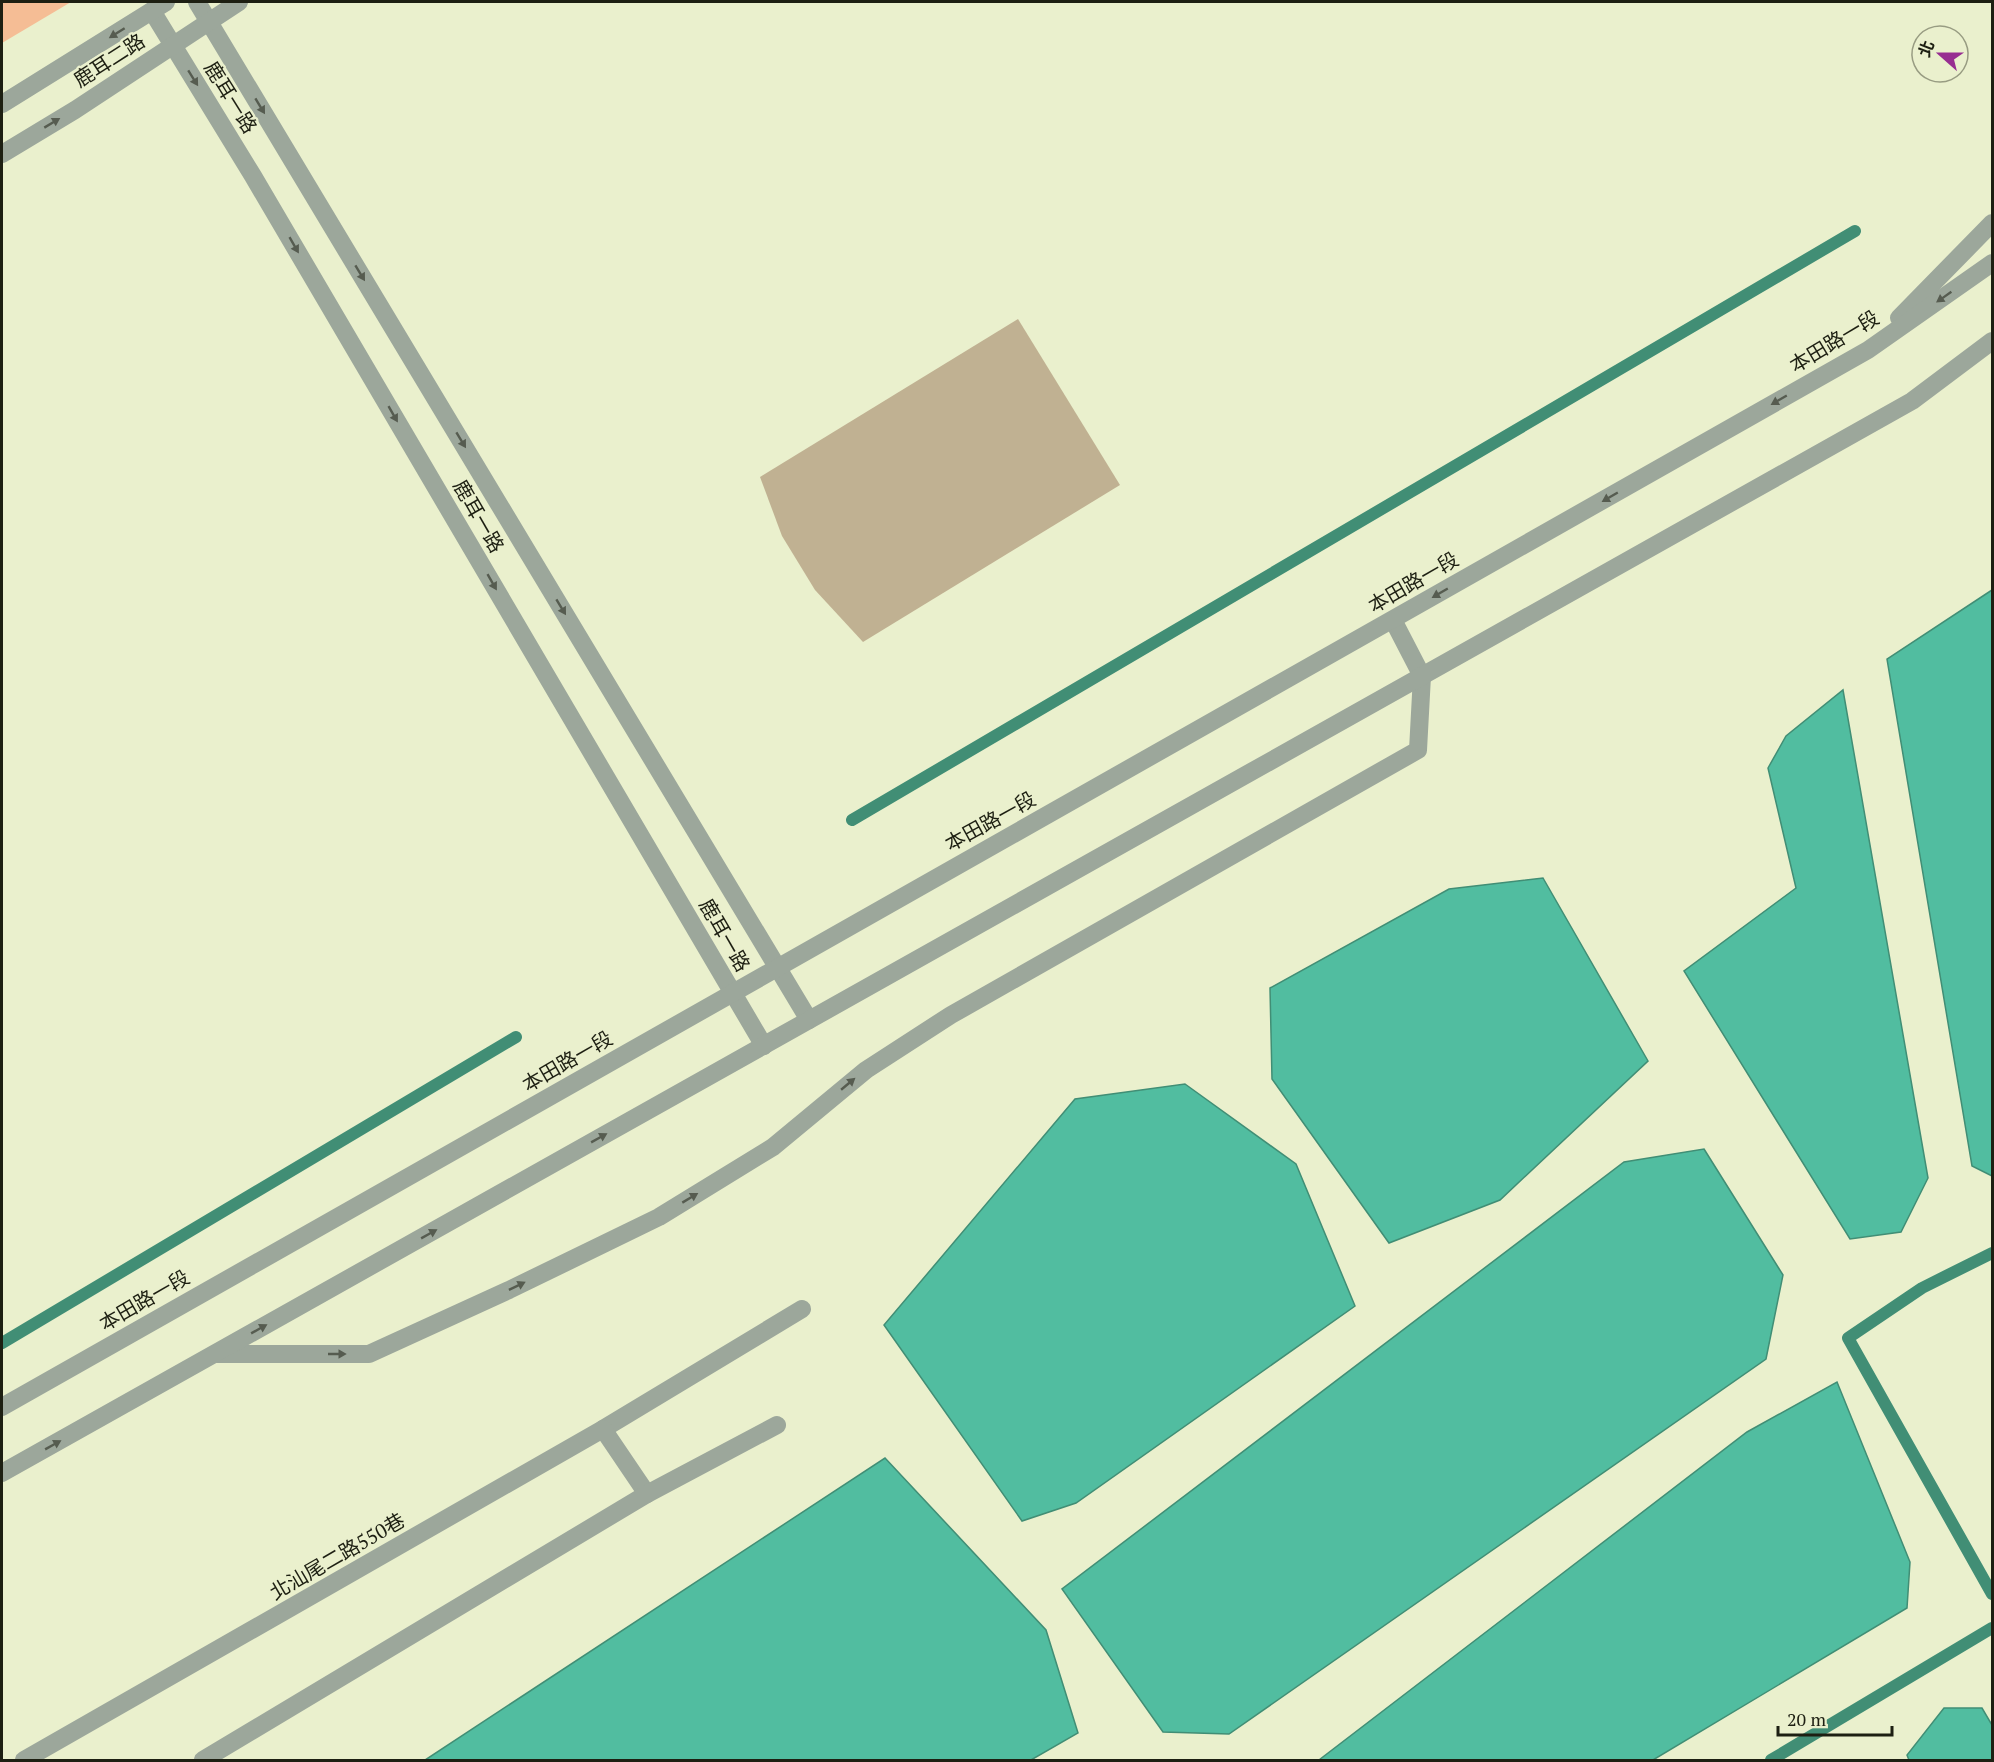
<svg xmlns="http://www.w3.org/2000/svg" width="1994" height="1762" font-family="'PT Serif','Noto Sans TC',serif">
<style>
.green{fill:#f5bd95}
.water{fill:#51bda0;stroke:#418e75;stroke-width:1.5}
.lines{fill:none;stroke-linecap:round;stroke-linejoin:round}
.stream{stroke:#418e75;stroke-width:12}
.building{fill:#c0b192}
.minor{stroke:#9ca79b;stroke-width:18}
.oneway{fill:#565c50}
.labels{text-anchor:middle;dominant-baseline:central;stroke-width:4.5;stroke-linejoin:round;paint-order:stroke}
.street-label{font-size:20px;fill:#1d1f12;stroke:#eaf0cd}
</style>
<rect width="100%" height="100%" fill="#eaf0cd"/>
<polygon class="green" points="2,2 71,2 2,43"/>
<g class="water">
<polygon points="1992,590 1992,1176 1972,1166 1887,659"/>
<polygon points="1843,690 1928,1178 1901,1232 1850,1239 1684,971 1796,888 1768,768 1786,736"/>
<polygon points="1543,878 1648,1061 1500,1200 1389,1243 1272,1079 1270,988 1449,889"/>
<polygon points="1185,1084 1296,1164 1355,1306 1076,1503 1022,1521 884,1325 1075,1099"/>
<polygon points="1704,1149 1783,1275 1766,1359 1229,1734 1163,1732 1062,1589 1624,1162"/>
<polygon points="1837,1382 1910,1562 1907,1608 1653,1760 1319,1760 1747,1432"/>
<polygon points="885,1458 1046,1630 1078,1733 1031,1760 425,1760"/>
<polygon points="1944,1708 1982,1708 1992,1725 1992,1760 1909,1760 1907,1755"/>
</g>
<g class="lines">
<g class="stream">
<polyline points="852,820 1855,231"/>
<polyline points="1992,1253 1922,1288 1848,1338 1992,1594"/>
<polyline points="2,1343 516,1037"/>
<polyline points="1771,1760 1992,1628"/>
</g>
</g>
<polygon class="building" points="1018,319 1120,485 863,642 815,590 782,536 760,477"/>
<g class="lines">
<g class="minor">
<polyline points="197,2 809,1020"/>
<polyline points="152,11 253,176 764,1046"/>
<polyline points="2,104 166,2"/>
<polyline points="2,154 75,110 239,2"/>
<polyline points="1899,318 1992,223"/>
<polyline points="217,1354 369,1354 509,1290 659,1217 773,1147 866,1070 951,1015 1418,750 1422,676 1393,620"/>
<polyline points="2,1407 1868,350 1992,263"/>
<polyline points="603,1429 802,1309"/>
<polyline points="2,1473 1912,401 1992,341"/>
<polyline points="24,1760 603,1429 647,1494"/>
<polyline points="203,1760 647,1494 777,1425"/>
</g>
</g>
<defs><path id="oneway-solid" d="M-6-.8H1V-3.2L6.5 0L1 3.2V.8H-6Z" transform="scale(1.5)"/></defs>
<g class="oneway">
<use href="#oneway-solid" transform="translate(117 33) rotate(148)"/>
<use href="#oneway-solid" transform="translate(193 78) rotate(58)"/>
<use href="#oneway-solid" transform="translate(260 106) rotate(59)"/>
<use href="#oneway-solid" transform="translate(52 123) rotate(-31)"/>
<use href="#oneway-solid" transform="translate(294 245) rotate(60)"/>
<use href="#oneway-solid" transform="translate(360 273) rotate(59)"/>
<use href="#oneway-solid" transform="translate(1944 297) rotate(145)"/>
<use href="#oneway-solid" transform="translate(1779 400) rotate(150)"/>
<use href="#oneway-solid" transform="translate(393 414) rotate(60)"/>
<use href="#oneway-solid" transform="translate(461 440) rotate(59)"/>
<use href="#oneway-solid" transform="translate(1610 497) rotate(150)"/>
<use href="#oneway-solid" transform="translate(492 582) rotate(60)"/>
<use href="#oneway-solid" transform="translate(1440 593) rotate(150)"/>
<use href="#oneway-solid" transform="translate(561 607) rotate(59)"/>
<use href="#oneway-solid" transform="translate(848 1084) rotate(-40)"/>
<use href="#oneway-solid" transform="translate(599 1138) rotate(-29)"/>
<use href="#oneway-solid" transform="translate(690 1198) rotate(-31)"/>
<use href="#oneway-solid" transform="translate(429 1234) rotate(-29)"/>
<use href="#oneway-solid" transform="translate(517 1286) rotate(-26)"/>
<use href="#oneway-solid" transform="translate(259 1329) rotate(-29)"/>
<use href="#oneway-solid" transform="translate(337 1354)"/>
<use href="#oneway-solid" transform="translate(53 1445) rotate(-29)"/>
</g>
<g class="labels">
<g class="street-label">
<text transform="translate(109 60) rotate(-33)">鹿耳二路</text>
<text transform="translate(231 97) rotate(58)">鹿耳一路</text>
<text transform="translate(1834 341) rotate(-31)">本田路一段</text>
<text transform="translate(479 516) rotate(60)">鹿耳一路</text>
<text transform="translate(1413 582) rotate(-30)">本田路一段</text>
<text transform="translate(990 821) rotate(-29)">本田路一段</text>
<text transform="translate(725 935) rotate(60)">鹿耳一路</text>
<text transform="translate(567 1061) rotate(-30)">本田路一段</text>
<text transform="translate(144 1300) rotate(-30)">本田路一段</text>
<text transform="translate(337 1556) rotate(-30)">北汕尾二路550巷</text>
</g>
</g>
<rect width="1994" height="1762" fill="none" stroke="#1d1f12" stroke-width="6"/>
<g transform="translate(1940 54) rotate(291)"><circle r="28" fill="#eaf0cd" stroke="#989c82" stroke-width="1.5"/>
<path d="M0-4.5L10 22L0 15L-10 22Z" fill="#972e91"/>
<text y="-9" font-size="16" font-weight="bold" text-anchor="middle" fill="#1d1f12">北</text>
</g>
<path d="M1778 1726v9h114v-9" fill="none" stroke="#1d1f12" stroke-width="3"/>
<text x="1787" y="1726" font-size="18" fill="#1d1f12" stroke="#eaf0cd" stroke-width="4.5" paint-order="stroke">20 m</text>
</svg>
